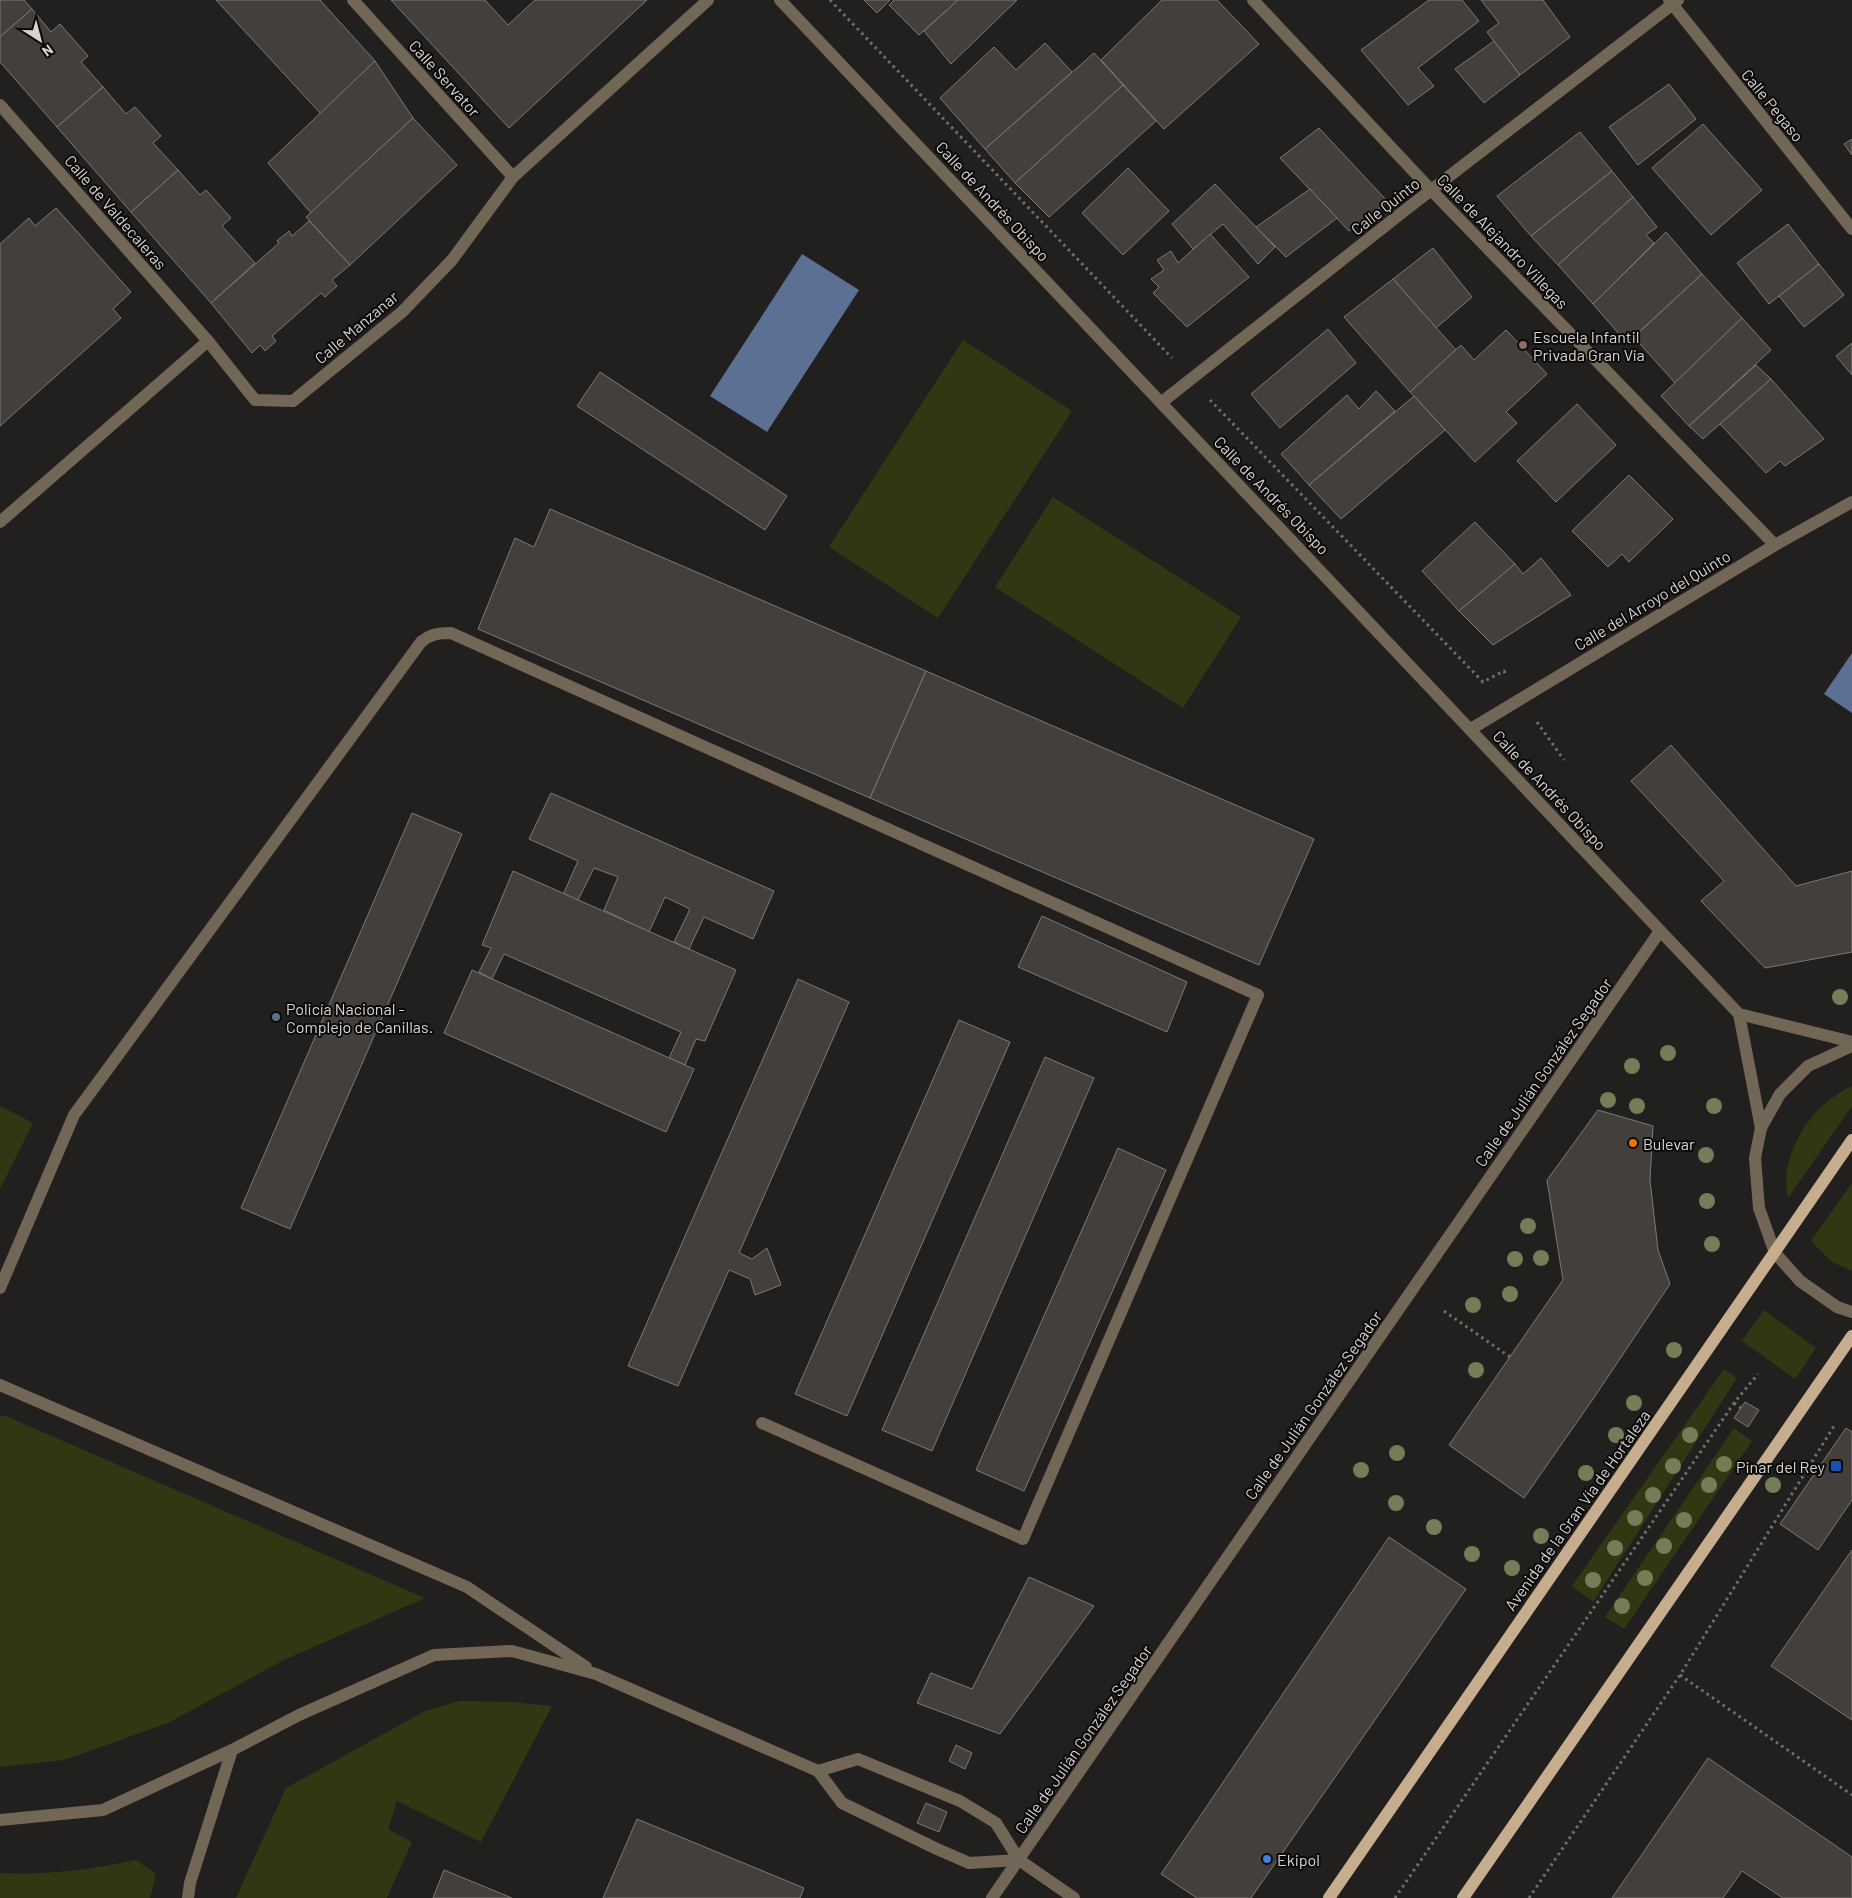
<svg xmlns="http://www.w3.org/2000/svg" width="1852" height="1898" font-family="Barlow,sans-serif">
<style>
.green{fill:#303813}
.water{fill:#5b7093}
.building{fill:#423f3d;stroke:#7c7977}
.lines{fill:none;stroke-linecap:round;stroke-linejoin:round}
.path{stroke:#72706f;stroke-width:3;stroke-dasharray:2.5 4;stroke-linecap:butt}
.minor{stroke:#726657;stroke-width:12}
.major{stroke:#c6ad8e;stroke-width:12}
.tree{fill:#747d57}
.education-dot{fill:#8d6e63;stroke:#0b0a09;stroke-width:2}
.service-dot{fill:#5c6f8a;stroke:#0b0a09;stroke-width:2}
.food-dot{fill:#e8710a;stroke:#0b0a09;stroke-width:2}
.transit-dot{fill:#1a4fb4;stroke:#0b0a09;stroke-width:2}
.shop-dot{fill:#3f7fe0;stroke:#0b0a09;stroke-width:2}
.labels{text-anchor:middle;dominant-baseline:central;stroke-width:4;stroke-linejoin:round;paint-order:stroke}
.street-label{font-size:16px;fill:#d7d5d4;stroke:#0b0a09}
.poi-label{font-size:16px;fill:#d7d5d4;stroke:#0b0a09;text-anchor:start}
</style>
<rect width="100%" height="100%" fill="#22201e"/>
<g class="green">
<polygon points="963,340 1072,411 938,618 829,547"/>
<polygon points="1053,497 1241,617 1183,708 995,587"/>
<path d="M1852,1086v20l-64,92c-1,-8 -3,-19 -1,-27 7,-38 30,-68 65,-85z"/>
<polygon points="0,1106 33,1123 0,1189"/>
<polygon points="1852,1183 1852,1271 1832,1262 1811,1241"/>
<polygon points="1764,1310 1816,1348 1795,1379 1742,1341"/>
<polygon points="1724,1369 1737,1378 1593,1602 1572,1586"/>
<polygon points="3,1415 40,1431 425,1598 286,1659 168,1723 64,1760 0,1767 0,1417"/>
<polygon points="1734,1428 1752,1441 1624,1629 1605,1617"/>
<polygon points="459,1701 511,1702 552,1706 481,1842 397,1801 388,1829 412,1842 387,1898 236,1898 286,1788 425,1711"/>
<path d="M136,1860l20,14 -6,24h-150v-25c47,2 90,-3 136,-13z"/>
</g>
<g class="water">
<polygon points="802,254 859,290 767,432 710,396"/>
<polygon points="1852,653 1852,713 1824,694"/>
</g>
<g class="building">
<polygon points="0,0 24,0 32,9 0,37"/>
<polygon points="216,0 320,0 375,61 321,114"/>
<polygon points="391,0 485,0 508,25 535,0 647,0 509,128"/>
<polygon points="864,0 890,0 877,13"/>
<polygon points="894,0 958,0 919,35 889,5"/>
<polygon points="958,0 1017,0 951,64 924,31"/>
<polygon points="1162,0 1217,0 1259,44 1164,129 1101,60"/>
<polygon points="1429,0 1462,0 1479,21 1418,68 1434,86 1408,105 1361,50"/>
<polygon points="1481,0 1543,0 1570,37 1520,75 1487,32 1499,23"/>
<polygon points="32,9 51,32 60,24 88,56 81,62 103,87 57,127 0,62 0,37"/>
<polygon points="1494,41 1520,75 1484,103 1455,69"/>
<polygon points="1045,43 1072,72 985,149 940,98 994,47 1016,70"/>
<polygon points="1094,53 1123,85 1015,183 985,149"/>
<polygon points="375,61 413,118 311,213 268,163"/>
<polygon points="1669,84 1696,119 1638,165 1609,127"/>
<polygon points="1123,85 1156,121 1049,217 1015,183"/>
<polygon points="103,87 126,114 135,107 161,136 153,143 178,170 131,212 57,127"/>
<polygon points="413,118 457,165 350,265 306,217"/>
<polygon points="1703,124 1762,190 1711,235 1652,168"/>
<polygon points="1319,128 1388,202 1349,231 1280,158"/>
<polygon points="1580,132 1612,171 1531,236 1497,196"/>
<polygon points="1852,139 1852,155 1844,144"/>
<polygon points="1128,168 1169,211 1123,255 1082,213"/>
<polygon points="178,170 200,195 206,190 231,218 222,226 255,263 211,303 131,212"/>
<polygon points="1612,171 1633,197 1558,265 1531,236"/>
<polygon points="1215,184 1275,247 1258,264 1223,224 1193,249 1172,224"/>
<polygon points="1310,189 1337,218 1286,257 1256,227"/>
<polygon points="1633,197 1657,227 1646,235 1654,243 1593,304 1558,265"/>
<polygon points="56,208 131,292 113,309 121,318 0,426 0,244 29,218 35,226"/>
<polygon points="309,221 350,265 332,280 337,286 325,297 321,293 272,336 276,341 265,351 260,345 252,353 211,303 279,243 277,241 289,231 292,236"/>
<polygon points="1788,224 1819,264 1769,304 1737,263"/>
<polygon points="1666,232 1702,274 1627,343 1593,304"/>
<polygon points="1210,234 1249,277 1187,327 1153,293 1159,287 1151,279 1164,270 1157,260 1171,251 1178,263"/>
<polygon points="1433,248 1472,297 1436,328 1393,279"/>
<polygon points="1819,264 1844,295 1804,327 1779,296"/>
<polygon points="1702,274 1742,318 1675,383 1634,337"/>
<polygon points="1393,279 1456,350 1410,392 1344,317"/>
<polygon points="1742,318 1771,350 1689,426 1661,396"/>
<polygon points="1328,329 1356,363 1280,428 1251,394"/>
<polygon points="1506,330 1547,374 1506,412 1517,423 1475,462 1410,392 1461,345 1474,360"/>
<polygon points="1852,343 1852,375 1836,356"/>
<polygon points="1756,365 1771,379 1703,439 1689,426"/>
<polygon points="600,372 787,496 765,530 577,406"/>
<polygon points="1771,379 1824,439 1785,466 1780,461 1766,473 1720,424"/>
<polygon points="1376,391 1395,411 1309,485 1281,454 1347,395 1359,409"/>
<polygon points="1414,396 1445,430 1341,519 1309,485"/>
<polygon points="1577,404 1616,445 1556,502 1517,461"/>
<polygon points="1629,475 1673,519 1629,562 1622,554 1608,567 1572,531"/>
<polygon points="550,509 926,671 870,798 478,629 515,538 534,547"/>
<polygon points="1475,522 1515,564 1459,611 1422,571"/>
<polygon points="1541,558 1571,595 1493,645 1459,611 1515,564 1523,574"/>
<polygon points="926,671 1314,839 1259,965 870,798"/>
<polygon points="1671,745 1796,886 1852,871 1852,952 1765,968 1701,901 1724,881 1631,781"/>
<polygon points="551,793 774,891 753,939 704,917 689,949 674,942 690,909 665,897 649,932 604,910 618,877 594,868 578,900 563,895 578,861 529,839"/>
<polygon points="412,813 462,834 290,1229 241,1208"/>
<polygon points="513,871 736,970 705,1041 696,1039 685,1065 669,1058 681,1032 504,954 492,979 479,972 491,948 482,945"/>
<polygon points="1042,916 1187,982 1167,1032 1018,967"/>
<polygon points="472,970 694,1069 666,1132 444,1033"/>
<polygon points="798,979 849,1002 739,1253 752,1259 767,1248 781,1285 755,1295 750,1279 729,1270 678,1386 628,1366"/>
<polygon points="959,1020 1010,1042 847,1416 795,1394"/>
<polygon points="1045,1057 1094,1078 932,1451 882,1430"/>
<polygon points="1598,1110 1653,1126 1650,1180 1658,1250 1670,1284 1593,1399 1524,1498 1449,1445 1563,1280 1547,1180"/>
<polygon points="1118,1148 1166,1170 1024,1491 976,1470"/>
<polygon points="1745,1402 1759,1410 1748,1427 1734,1418"/>
<polygon points="1846,1428 1852,1432 1852,1500 1818,1550 1780,1524"/>
<polygon points="1389,1537 1466,1589 1251,1898 1197,1898 1161,1874"/>
<polygon points="1852,1550 1852,1720 1771,1666"/>
<polygon points="1029,1577 1094,1606 1000,1734 917,1703 931,1673 972,1689"/>
<polygon points="956,1745 972,1753 965,1769 949,1761"/>
<polygon points="1708,1758 1852,1857 1852,1898 1783,1898 1742,1871 1723,1898 1612,1898"/>
<polygon points="926,1803 947,1812 939,1832 917,1823"/>
<polygon points="637,1819 804,1888 800,1898 603,1898"/>
<polygon points="444,1870 512,1898 433,1898"/>
</g>
<g class="lines">
<g class="path">
<polyline points="830,0 1172,358"/>
<polyline points="1210,400 1483,682 1504,671 1506,675"/>
<polyline points="1537,722 1564,760"/>
<polyline points="1444,1311 1510,1357"/>
<polyline points="1734,1403 1741,1408"/>
<polyline points="1680,1675 1852,1795"/>
<polyline points="1395,1898 1734,1403 1758,1374"/>
<polyline points="1529,1898 1680,1675 1834,1426"/>
</g>
<g class="minor">
<polyline points="353,0 513,177"/>
<polyline points="780,0 1739,1014 1852,1042"/>
<polyline points="1253,0 1432,191 1775,545"/>
<polyline points="1669,0 1852,229"/>
<polyline points="0,105 208,341 255,400 293,401 402,312 452,260 513,177 708,0"/>
<polyline points="1162,402 1404,211 1678,0"/>
<polyline points="0,522 208,341"/>
<polyline points="1471,729 1775,545 1852,502"/>
<polyline points="1739,1014 1761,1128"/>
<polyline points="1852,1046 1808,1066 1780,1094 1761,1128 1755,1158 1759,1208 1775,1253 1800,1281 1837,1307 1852,1312"/>
<path d="M0,1288l74,-173 347,-473c10,-8 17,-9 30,-9l807,362 -235,544 -261,-116"/>
<polyline points="0,1385 467,1587 586,1667"/>
<polyline points="818,1771 858,1759 960,1801 996,1823 1019,1860 1074,1898"/>
<polyline points="0,1820 103,1810 232,1750 299,1715 434,1655 512,1651 596,1674 818,1771 842,1803 937,1849 969,1863 1019,1860"/>
<polyline points="188,1898 190,1883 232,1750"/>
<polyline points="992,1898 1660,931"/>
</g>
<g class="major">
<polyline points="1329,1898 1852,1140"/>
<polyline points="1463,1898 1852,1336"/>
</g>
</g>
<g class="tree">
<circle cx="1840" cy="997" r="8"/>
<circle cx="1668" cy="1053" r="8"/>
<circle cx="1632" cy="1066" r="8"/>
<circle cx="1608" cy="1100" r="8"/>
<circle cx="1637" cy="1106" r="8"/>
<circle cx="1714" cy="1106" r="8"/>
<circle cx="1706" cy="1155" r="8"/>
<circle cx="1707" cy="1201" r="8"/>
<circle cx="1528" cy="1226" r="8"/>
<circle cx="1712" cy="1244" r="8"/>
<circle cx="1541" cy="1258" r="8"/>
<circle cx="1515" cy="1259" r="8"/>
<circle cx="1510" cy="1294" r="8"/>
<circle cx="1473" cy="1305" r="8"/>
<circle cx="1674" cy="1350" r="8"/>
<circle cx="1476" cy="1370" r="8"/>
<circle cx="1634" cy="1403" r="8"/>
<circle cx="1616" cy="1435" r="8"/>
<circle cx="1690" cy="1435" r="8"/>
<circle cx="1397" cy="1453" r="8"/>
<circle cx="1724" cy="1464" r="8"/>
<circle cx="1673" cy="1466" r="8"/>
<circle cx="1361" cy="1470" r="8"/>
<circle cx="1586" cy="1473" r="8"/>
<circle cx="1709" cy="1485" r="8"/>
<circle cx="1773" cy="1485" r="8"/>
<circle cx="1653" cy="1495" r="8"/>
<circle cx="1396" cy="1503" r="8"/>
<circle cx="1635" cy="1518" r="8"/>
<circle cx="1684" cy="1520" r="8"/>
<circle cx="1434" cy="1527" r="8"/>
<circle cx="1541" cy="1536" r="8"/>
<circle cx="1664" cy="1546" r="8"/>
<circle cx="1615" cy="1548" r="8"/>
<circle cx="1472" cy="1554" r="8"/>
<circle cx="1512" cy="1568" r="8"/>
<circle cx="1645" cy="1578" r="8"/>
<circle cx="1593" cy="1580" r="8"/>
<circle cx="1622" cy="1606" r="8"/>
</g>
<circle class="education-dot" cx="1523" cy="345" r="5"/>
<circle class="service-dot" cx="276" cy="1017" r="5"/>
<circle class="food-dot" cx="1633" cy="1143" r="5"/>
<rect class="transit-dot" x="1830" y="1460" width="12" height="12" rx="2.5"/>
<circle class="shop-dot" cx="1267" cy="1859" r="5"/>
<g class="labels">
<g class="street-label">
<text transform="translate(445 78) rotate(48)">Calle Servator</text>
<text transform="translate(1773 105) rotate(51)">Calle Pegaso</text>
<text transform="translate(993 201) rotate(47)">Calle de Andrés Obispo</text>
<text transform="translate(1385 206) rotate(-38)">Calle Quinto</text>
<text transform="translate(116 212) rotate(49)">Calle de Valdecaleras</text>
<text transform="translate(1503 241) rotate(46)">Calle de Alejandro Villegas</text>
<text transform="translate(356 327) rotate(-40)">Calle Manzanar</text>
<text transform="translate(1272 495) rotate(46)">Calle de Andrés Obispo</text>
<text transform="translate(1652 600) rotate(-31)">Calle del Arroyo del Quinto</text>
<text transform="translate(1550 790) rotate(47)">Calle de Andrés Obispo</text>
<text transform="translate(1543 1072) rotate(-55)">Calle de Julián González Segador</text>
<text transform="translate(1313 1405) rotate(-55)">Calle de Julián González Segador</text>
<text transform="translate(1577 1510) rotate(-55)">Avenida de la Gran Vía de Hortaleza</text>
<text transform="translate(1083 1739) rotate(-55)">Calle de Julián González Segador</text>
</g>
<g class="poi-label">
<text x="1533" y="336">Escuela Infantil<tspan x="1533" dy="18">Privada Gran Vía</tspan></text>
<text x="286" y="1008">Policía Nacional -<tspan x="286" dy="18">Complejo de Canillas.</tspan></text>
<text x="1643" y="1143">Bulevar</text>
<text x="1825" y="1466" text-anchor="end">Pinar del Rey</text>
<text x="1277" y="1859">Ekipol</text>
</g>
</g>
<g transform="translate(40 40) rotate(144)" stroke="#0b0a09" stroke-width="4" paint-order="stroke">
<path d="M0-4L9 19L0 12L-9 19Z" fill="#d7d5d4"/>
<text y="-8" font-size="14" font-weight="bold" text-anchor="middle" fill="#d7d5d4">N</text>
</g>
</svg>
